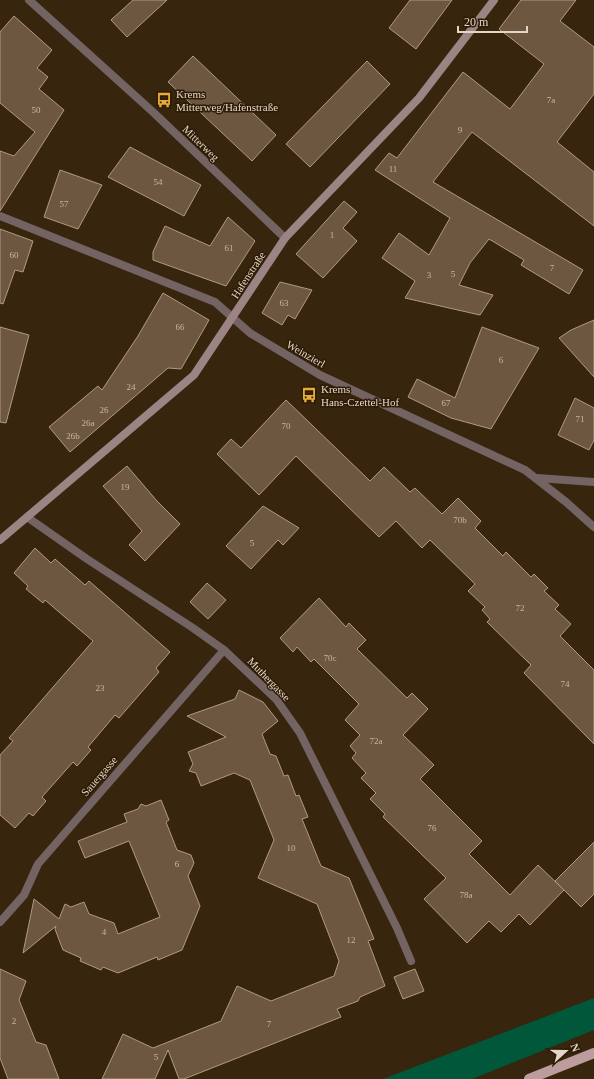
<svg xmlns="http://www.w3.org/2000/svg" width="594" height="1079" font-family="'Times New Roman',serif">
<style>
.green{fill:#00573a}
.building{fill:#6d5740;stroke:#b29a81}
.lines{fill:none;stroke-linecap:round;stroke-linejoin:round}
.street{stroke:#736363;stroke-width:8}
.secondary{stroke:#9d8484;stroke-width:8}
.primary{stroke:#bd9c9d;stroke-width:10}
.labels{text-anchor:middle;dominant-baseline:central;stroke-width:3;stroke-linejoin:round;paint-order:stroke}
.number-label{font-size:9px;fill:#c6b6a7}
.poi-label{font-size:11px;fill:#e3d6c9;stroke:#2e1b05;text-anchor:start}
.street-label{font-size:11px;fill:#e3d6c9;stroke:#2e1b05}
</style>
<rect width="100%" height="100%" fill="#38250e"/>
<polygon class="green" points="594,998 594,1030 472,1079 383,1079"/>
<g class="building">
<polygon points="133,0 167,0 127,37 111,20"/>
<polygon points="410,0 452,0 416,49 389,28"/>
<polygon points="521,0 576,0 560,21 594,47 594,94 557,142 594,172 594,226 472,132 433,182 583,270 569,294 521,265 524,260 489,239 470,263 459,285 493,295 480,315 405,298 415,281 382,258 399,233 429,255 450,218 375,170 389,153 397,158 463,72 510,109 544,64 499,29"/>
<polygon points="14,16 52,50 37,68 48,77 39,89 64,110 0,211 0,151 14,156 35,132 0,103 0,32"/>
<polygon points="193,56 276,135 252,161 168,82"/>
<polygon points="367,61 390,84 310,167 286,144"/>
<polygon points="130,147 201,185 184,216 108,177"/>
<polygon points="60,170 102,185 78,229 44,217"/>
<polygon points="344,201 357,212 343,228 357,241 323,278 296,254"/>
<polygon points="228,217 255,241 226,286 153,260 153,252 165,226 210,246"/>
<polygon points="0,229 33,241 23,272 15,270 3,304 0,303"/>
<polygon points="280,282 312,290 295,319 288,315 282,325 262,313"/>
<polygon points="163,293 209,320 181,369 168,368 70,452 49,427 98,386 102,390 138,336"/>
<polygon points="594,320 594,377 559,338 571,330"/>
<polygon points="0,327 29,335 6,423 0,422"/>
<polygon points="482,327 539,348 491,429 451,418 408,397 417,379 455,398"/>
<polygon points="575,398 594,408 594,440 589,450 558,435"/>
<polygon points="286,400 370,481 384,467 410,492 415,488 442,514 458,498 481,521 475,528 503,556 506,552 531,577 534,574 548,588 544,591 559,605 555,609 571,624 560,636 594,670 594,744 524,673 531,665 487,622 490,619 482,610 485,607 468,591 475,584 430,540 422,548 396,521 379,537 296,456 259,495 217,454 231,439 241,448"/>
<polygon points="127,466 157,501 180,524 145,561 129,545 142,531 103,486"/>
<polygon points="263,506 299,528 283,545 278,540 251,569 226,546"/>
<polygon points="35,548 51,563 55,559 85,585 89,581 170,652 156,668 159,672 119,718 115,715 88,747 91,750 77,766 73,762 42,797 46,801 33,816 29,813 15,828 0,815 0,755 13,741 9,738 93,641 45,600 43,603 26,589 28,586 14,573"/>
<polygon points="207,583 226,600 208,619 190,602"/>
<polygon points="319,598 346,627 349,623 366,640 357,649 407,698 412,693 428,709 403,735 434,765 420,779 482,841 469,854 510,895 538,865 564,890 530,925 519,914 501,932 489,921 467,943 424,899 446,878 383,817 385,814 370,799 376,793 361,778 366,773 352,758 356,753 350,746 360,735 345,720 359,704 314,659 311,662 297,647 293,652 280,638"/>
<polygon points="239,690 263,702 278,721 262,734 270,754 276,756 284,776 288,775 296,796 299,795 308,817 302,819 321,866 349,878 374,939 368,941 385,986 360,997 358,1001 337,1009 341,1017 184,1079 179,1079 168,1050 155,1079 102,1079 123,1034 153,1048 221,1021 237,986 271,1001 334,976 339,961 317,904 258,878 274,840 250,780 234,773 201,786 196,773 189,771 193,764 188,752 226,737 187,716 235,699"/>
<polygon points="161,800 169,820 166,822 177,850 191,855 194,863 188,876 200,906 182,950 158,960 157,957 118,973 103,967 101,970 80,961 81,958 63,950 55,929 56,926 23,953 34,899 59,919 65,904 71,907 84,902 89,914 114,923 118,934 160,917 129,841 85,858 78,841 127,822 124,814 138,809 141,804 146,806"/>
<polygon points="594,842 594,894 581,907 555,881"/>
<polygon points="0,969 26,981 19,1000 36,1042 46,1045 59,1079 8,1079 0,1058"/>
<polygon points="415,969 424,991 403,999 394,977"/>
</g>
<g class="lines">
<g class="street">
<polyline points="29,0 153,112 285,238"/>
<polyline points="0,216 215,302 250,333 320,375 525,470 566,502 594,527"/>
<polyline points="537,478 594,482"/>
<polyline points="27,517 87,559 193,628 224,650 276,699 300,733 397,928 411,961"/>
<polyline points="0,922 24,895 38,864 224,650"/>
</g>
<polyline class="secondary" points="0,540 194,375 285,238 419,98 494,0"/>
<polyline class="primary" points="529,1079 594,1053"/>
</g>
<defs>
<g id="bus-bare" transform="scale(1.2)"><path d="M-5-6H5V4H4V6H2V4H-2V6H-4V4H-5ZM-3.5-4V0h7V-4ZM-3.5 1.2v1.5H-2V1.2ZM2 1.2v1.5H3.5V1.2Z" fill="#e7ac37" stroke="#2e1b05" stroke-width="2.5" paint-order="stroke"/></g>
</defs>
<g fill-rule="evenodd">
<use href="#bus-bare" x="164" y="100"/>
<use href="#bus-bare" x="309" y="395"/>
</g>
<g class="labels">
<g class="number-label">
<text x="551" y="100">7a</text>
<text x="36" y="110">50</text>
<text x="460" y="130">9</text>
<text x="393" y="169">11</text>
<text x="158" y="182">54</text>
<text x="64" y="204">57</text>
<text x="332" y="235">1</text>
<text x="229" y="248">61</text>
<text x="14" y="255">60</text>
<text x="552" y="268">7</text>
<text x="453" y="274">5</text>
<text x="429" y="275">3</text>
<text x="284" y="303">63</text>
<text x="180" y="327">66</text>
<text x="501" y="360">6</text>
<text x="131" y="387">24</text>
<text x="446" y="403">67</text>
<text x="104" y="410">26</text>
<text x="580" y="419">71</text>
<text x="88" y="423">26a</text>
<text x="286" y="426">70</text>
<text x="73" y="436">26b</text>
<text x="125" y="487">19</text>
<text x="460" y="520">70b</text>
<text x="252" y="543">5</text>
<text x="520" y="608">72</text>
<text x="330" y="658">70c</text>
<text x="565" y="684">74</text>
<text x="100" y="688">23</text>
<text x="376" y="741">72a</text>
<text x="432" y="828">76</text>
<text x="291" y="848">10</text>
<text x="177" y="864">6</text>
<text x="466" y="895">78a</text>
<text x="104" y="932">4</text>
<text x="351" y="940">12</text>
<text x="14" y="1021">2</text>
<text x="269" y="1024">7</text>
<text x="156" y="1057">5</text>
</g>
<g class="poi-label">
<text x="176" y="94">Krems<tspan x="176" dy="13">Mitterweg/Hafenstraße</tspan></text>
<text x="321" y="389">Krems<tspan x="321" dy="13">Hans-Czettel-Hof</tspan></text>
</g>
<g class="street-label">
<text transform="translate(201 143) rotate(44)">Mitterweg</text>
<text transform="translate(248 275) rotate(-57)">Hafenstraße</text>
<text transform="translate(306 354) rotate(30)">Weinzierl</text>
<text transform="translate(269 679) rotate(46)">Muthergasse</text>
<text transform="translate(99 776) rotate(-49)">Sauergasse</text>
</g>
</g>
<g transform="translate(566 1051) rotate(69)" stroke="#2e1b05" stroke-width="3" paint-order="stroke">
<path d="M0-3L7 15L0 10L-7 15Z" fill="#e3d6c9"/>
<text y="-6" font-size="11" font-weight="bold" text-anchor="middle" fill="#e3d6c9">N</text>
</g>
<path d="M458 26v6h69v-6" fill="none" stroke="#e3d6c9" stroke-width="2"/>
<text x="464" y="26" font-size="12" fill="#e3d6c9" stroke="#2e1b05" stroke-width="3" paint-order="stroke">20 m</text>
</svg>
